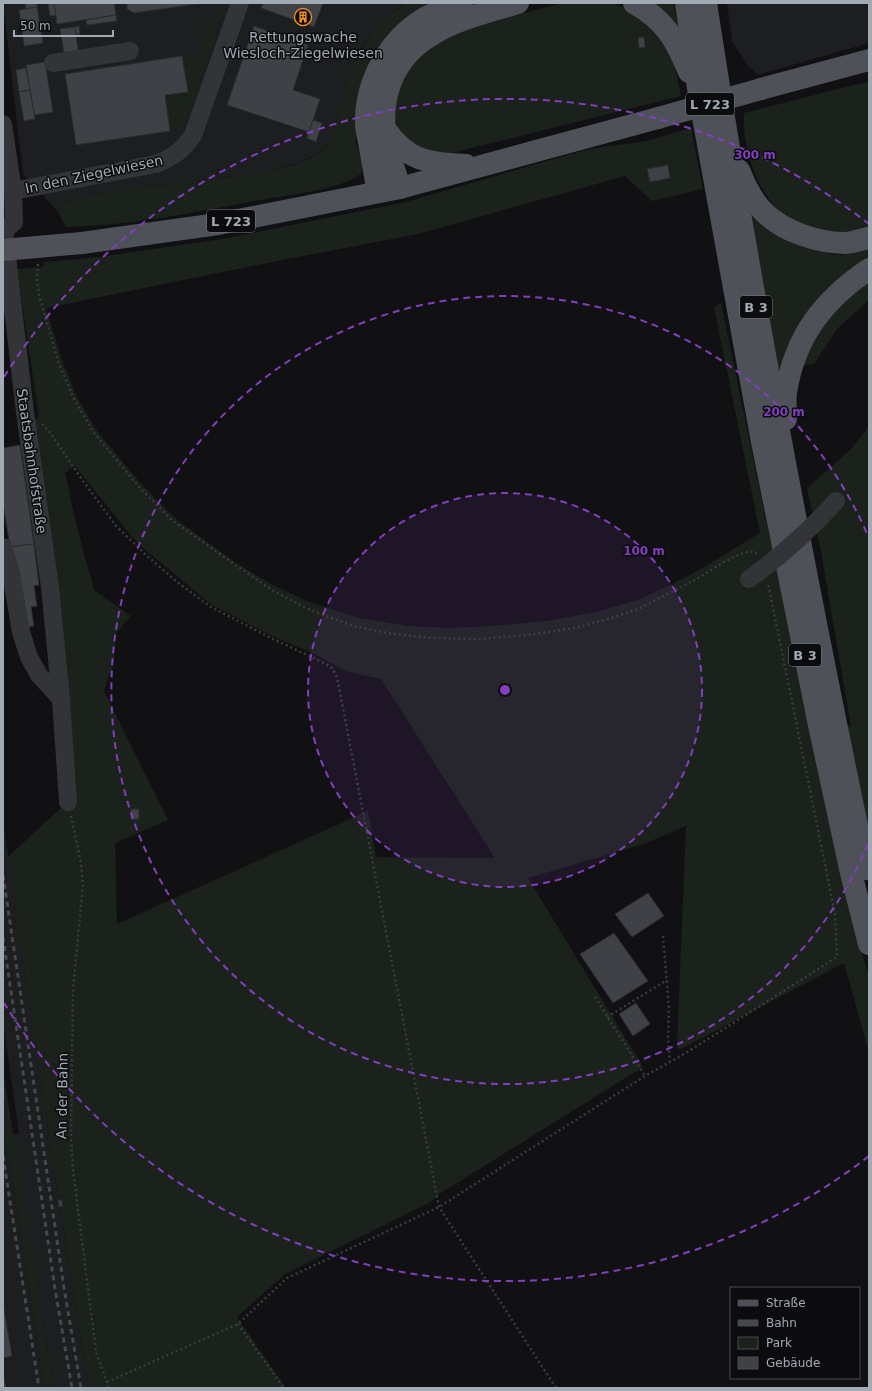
<svg xmlns="http://www.w3.org/2000/svg" width="872" height="1391" font-family="'DejaVu Sans',sans-serif">
<style>
.built{fill:#1d1e20}
.green{fill:#1b221b;fill-rule:evenodd}
.building{fill:#404146;stroke:#2b2c2f}
.lines{fill:none;stroke-linecap:round;stroke-linejoin:round}
.path{stroke:#383b3f;stroke-width:2.5;stroke-dasharray:2 3;stroke-linecap:butt}
.minor{stroke:#323438;stroke-width:18}
.major{stroke:#4e5157;stroke-width:22}
.rail{stroke:#45484d;stroke-width:3;stroke-dasharray:5 4;stroke-linecap:butt}
.minor-bridge{stroke:#323438;stroke-width:18}
.major-bridge{stroke:#4e5157;stroke-width:22}
.ring{fill:none;stroke:#813fbd;stroke-width:2;stroke-dasharray:7 5}
.labels{text-anchor:middle;dominant-baseline:central;stroke-width:3;stroke-linejoin:round;paint-order:stroke}
.shield{fill:#0c0c0e;stroke:#757b82;stroke-width:1}
.shield-label{font-size:13px;font-weight:bold;fill:#a2aab4}
.poi-label{font-size:14px;fill:#a2aab4;stroke:#0c0c0e}
.street-label{font-size:14px;fill:#a2aab4;stroke:#0c0c0e}
.centre{fill:#813fbd;stroke:#0c0c0e;stroke-width:2}
.ring-label{font-size:12px;text-anchor:middle;font-weight:bold;fill:#813fbd;stroke:#0c0c0e;stroke-width:3;stroke-linejoin:round;paint-order:stroke}
</style>
<rect width="100%" height="100%" fill="#111113"/>
<g class="built">
<polygon points="3,3 406,3 398,8 380,24 365,42 353,63 345,85 341,104 330,141 317,154 301,162 273,171 91,194 64,204 58,212 23,174"/>
<polygon points="727,3 869,3 869,43 758,75 746,64 732,41"/>
<polygon points="3,821 56,1182 57,1192 62,1192 64,1207 60,1209 89,1388 54,1388 43,1323 22,1187 15,1134 19,1133 3,1022"/>
<polygon points="3,1131 9,1159 44,1388 3,1388"/>
</g>
<g class="green">
<path d="M219,3h8l-44,126 -13,2 -5,-36 22,-5 -5,-34c5,0 12,0 16,-3 8,-6 6,-23 6,-31l8,-2 3,-4z"/>
<path d="M406,3h38l-81,87 -8,50 8,24 -1,9c-22,17 -68,21 -96,26 -66,12 -133,27 -200,28l-8,-15 6,-8 27,-10 182,-23c20,-6 45,-11 56,-30 2,-3 3,-8 4,-12 3,-8 6,-17 8,-26 2,-6 2,-12 4,-18 10,-34 32,-63 61,-82z"/>
<path d="M562,3c17,0 40,-3 56,2 6,2 13,7 18,11 34,22 38,42 45,80l-234,58h-17l-26,-15 -7,-13 -4,-17 13,-38 15,-20 48,-23z"/>
<polygon points="645,3 674,3 680,37"/>
<path d="M869,82v148c-9,1 -18,4 -27,4 -6,0 -42,-9 -48,-12 -34,-19 -52,-71 -50,-109l109,-28z"/>
<path d="M691,128l12,61 -51,12 -27,-25 -207,58 -141,27 -231,47 17,55 15,36 19,32 45,54 35,35 59,43 37,22 36,17 50,16 49,8 41,2 42,-2 56,-5 49,-9 45,-13 31,-15 27,-14 61,-37 -46,-226 7,-4 47,227 12,42 75,354 14,52v75l-25,-90 -165,87 -2,-5 9,-219 -42,18 -116,34 115,189 -202,126 -12,10 -144,71 -48,43 49,71h-197l-29,-180 4,-1 -2,-15 -5,1 -1,-11 -48,-325 56,-52 -33,-384 8,-3 -22,-149 26,-2 1,-5 55,-5 123,-18 184,-37 172,-50 18,-4 50,-7zM75,466l62,77 75,62 60,31 45,19 28,16 36,8 114,179 -119,-1 -8,-46 -251,113 -2,-81 53,-23 -64,-129 10,-31 2,-27 15,-17 -37,-26 -16,-59 -13,-58z"/>
<polygon points="750,203 783,237 800,246 836,255 853,253 869,248 869,261 776,383"/>
<polygon points="869,280 869,300 837,329 814,364 801,366 809,343 832,311"/>
<polygon points="869,427 869,847 843,724 851,727 820,546 807,488 850,450"/>
<polygon points="3,1070 13,1134 15,1134 43,1323 54,1388 44,1388 9,1159 3,1131"/>
</g>
<g class="building">
<polygon points="25,3 37,3 37,7 26,9"/>
<polygon points="48,3 54,3 56,15 50,16"/>
<polygon points="54,3 114,3 116,15 57,24"/>
<polygon points="127,3 203,3 134,13 127,9"/>
<polygon points="263,3 323,3 314,27 261,8"/>
<polygon points="37,7 43,43 24,46 19,10"/>
<polygon points="116,15 117,21 87,25 86,20"/>
<polygon points="79,26 80,34 76,35 75,27"/>
<polygon points="254,26 308,45 293,90 320,99 309,132 227,105"/>
<polygon points="75,27 78,50 64,53 60,29"/>
<polygon points="644,37 645,47 639,48 638,38"/>
<polygon points="182,56 188,92 165,95 170,131 76,145 65,74"/>
<polygon points="45,62 53,112 34,115 26,65"/>
<polygon points="26,68 30,90 19,92 16,70"/>
<polygon points="30,90 35,119 24,121 19,92"/>
<polygon points="313,120 322,123 316,142 307,138"/>
<polygon points="668,165 670,178 650,182 647,169"/>
<polygon points="20,445 34,544 10,547 3,503 3,448"/>
<polygon points="34,544 39,585 34,586 37,606 31,607 34,626 22,628 10,547"/>
<rect x="131" y="809" width="8" height="10"/>
<polygon points="648,893 664,916 632,937 615,914"/>
<polygon points="614,933 648,981 613,1003 580,954"/>
<polygon points="636,1003 650,1024 633,1036 619,1014"/>
<polygon points="58,1200 62,1200 63,1206 59,1207"/>
<polygon points="3,1303 12,1356 3,1358"/>
<polygon points="3,1372 6,1388 3,1388"/>
</g>
<g class="lines">
<g class="path">
<polyline points="38,264 37,280 39,295 59,364 74,399 94,433 141,489 173,521 270,589 306,608 353,626 387,633 432,638 478,639 529,635 575,628 608,619 636,610 695,580 722,563 740,554 750,551 758,554"/>
<polyline points="42,424 51,434 83,481 116,526 146,555 177,582 211,607 271,638 324,663 332,668 337,677 439,1207 556,1388"/>
<polyline points="71,816 81,863 83,885 73,989 71,1137 73,1170 96,1352 109,1388"/>
<polyline points="663,936 669,1008 668,1039 670,1062"/>
<polyline points="595,997 645,1076"/>
<polyline points="607,1017 667,980"/>
<polyline points="238,1324 284,1388"/>
<polyline points="107,1382 238,1324 287,1278 439,1207 645,1076 686,1053 837,957 835,914 768,583"/>
</g>
<g class="minor">
<polyline points="53,63 130,51"/>
<polyline points="3,124 13,191 14,222 4,231 25,412 50,587 61,699 68,802"/>
<path d="M13,191l143,-27c18,-7 27,-14 37,-29l47,-132"/>
<polyline points="3,547 11,573 21,632 29,657 39,675 61,699"/>
</g>
<g class="major">
<path d="M634,3c31,17 42,37 55,69"/>
<polyline points="686,3 699,95 762,442 819,725 851,873 869,944"/>
<path d="M706,3c44,290 100,579 160,866"/>
<polyline points="761,89 869,60"/>
<path d="M386,130c22,32 44,33 80,35"/>
<path d="M739,170c6,15 14,33 27,44 19,18 53,29 79,29 8,0 16,-4 24,-5"/>
<path d="M400,188c-4,-15 -10,-29 -13,-44 -9,-43 4,-84 43,-108 26,-17 59,-24 88,-33"/>
<path d="M378,192c-3,-14 -5,-29 -8,-44 -1,-8 -4,-16 -4,-24 -1,-42 22,-83 57,-105 12,-7 26,-11 39,-16"/>
<polyline points="82,243 218,224 400,188 658,118"/>
<path d="M786,419c0,-9 -1,-19 0,-27 9,-55 37,-92 83,-123"/>
</g>
<g class="rail">
<polyline points="3,875 64,1288 81,1388"/>
<polyline points="3,937 55,1289 72,1388"/>
<polyline points="3,1156 39,1388"/>
</g>
<path class="minor-bridge" d="M749,579c32,-23 61,-49 87,-78"/>
<g class="major-bridge">
<polyline points="658,118 761,89"/>
<polyline points="3,250 82,243"/>
</g>
</g>
<circle cx="505" cy="690" r="197" fill="#813fbd" fill-opacity=".12"/>
<g class="ring">
<circle cx="505" cy="690" r="197"/>
<path d="M868 844A394 394 0 1 1 868 536"/>
<path d="M869 1156A591 591 0 0 1 4 1003M4 377A591 591 0 0 1 869 224"/>
</g>
<defs>
<g id="building-ring" transform="scale(0.9)"><circle r="9.5" fill="#0c0c0e" stroke="#f29129" stroke-width="1.5"/><path d="M-4-6H4V6H1V3H-1V6H-4ZM-2.5-4.3h1.7v1.8h-1.7ZM.8-4.3h1.7v1.8H.8ZM-2.5-1h1.7V.8h-1.7ZM.8-1h1.7V.8H.8Z" fill="#f29129"/></g>
</defs>
<g fill-rule="evenodd">
<use href="#building-ring" x="303" y="17"/>
</g>
<g class="labels">
<g class="shield">
<rect x="686" y="93" width="48" height="22" rx="3"/>
<rect x="207" y="210" width="48" height="22" rx="3"/>
<rect x="740" y="296" width="32" height="22" rx="3"/>
<rect x="789" y="644" width="32" height="22" rx="3"/>
</g>
<g class="shield-label">
<text x="710" y="104">L 723</text>
<text x="231" y="221">L 723</text>
<text x="756" y="307">B 3</text>
<text x="805" y="655">B 3</text>
</g>
<g class="poi-label">
<text x="303" y="37">Rettungswache<tspan x="303" dy="16">Wiesloch-Ziegelwiesen</tspan></text>
</g>
<g class="street-label">
<text transform="translate(94 174) rotate(-12)">In den Ziegelwiesen</text>
<text transform="translate(32 461) rotate(82)">Staatsbahnhofstraße</text>
<text transform="translate(62 1096) rotate(-89)">An der Bahn</text>
</g>
</g>
<circle cx="505" cy="690" r="6" class="centre"/>
<g class="ring-label">
<text x="755" y="159">300 m</text>
<text x="784" y="416">200 m</text>
<text x="644" y="555">100 m</text>
</g>
<rect width="872" height="1391" fill="none" stroke="#a2aab4" stroke-width="8"/>
<rect x="730" y="1287" width="130" height="92" fill="#0c0c0e" stroke="#484b50"/>
<rect x="738" y="1300" width="20" height="6" fill="#4e5157" stroke="#484b50"/>
<text x="766" y="1307" font-size="12" fill="#a2aab4">Straße</text>
<rect x="738" y="1320" width="20" height="6" fill="#45484d" stroke="#484b50"/>
<text x="766" y="1327" font-size="12" fill="#a2aab4">Bahn</text>
<rect x="738" y="1337" width="20" height="12" fill="#1b221b" stroke="#484b50"/>
<text x="766" y="1347" font-size="12" fill="#a2aab4">Park</text>
<rect x="738" y="1357" width="20" height="12" fill="#404146" stroke="#484b50"/>
<text x="766" y="1367" font-size="12" fill="#a2aab4">Gebäude</text>
<path d="M14 30v6h99v-6" fill="none" stroke="#a2aab4" stroke-width="2"/>
<text x="20" y="30" font-size="12" fill="#a2aab4" stroke="#0c0c0e" stroke-width="3" paint-order="stroke">50 m</text>
</svg>
